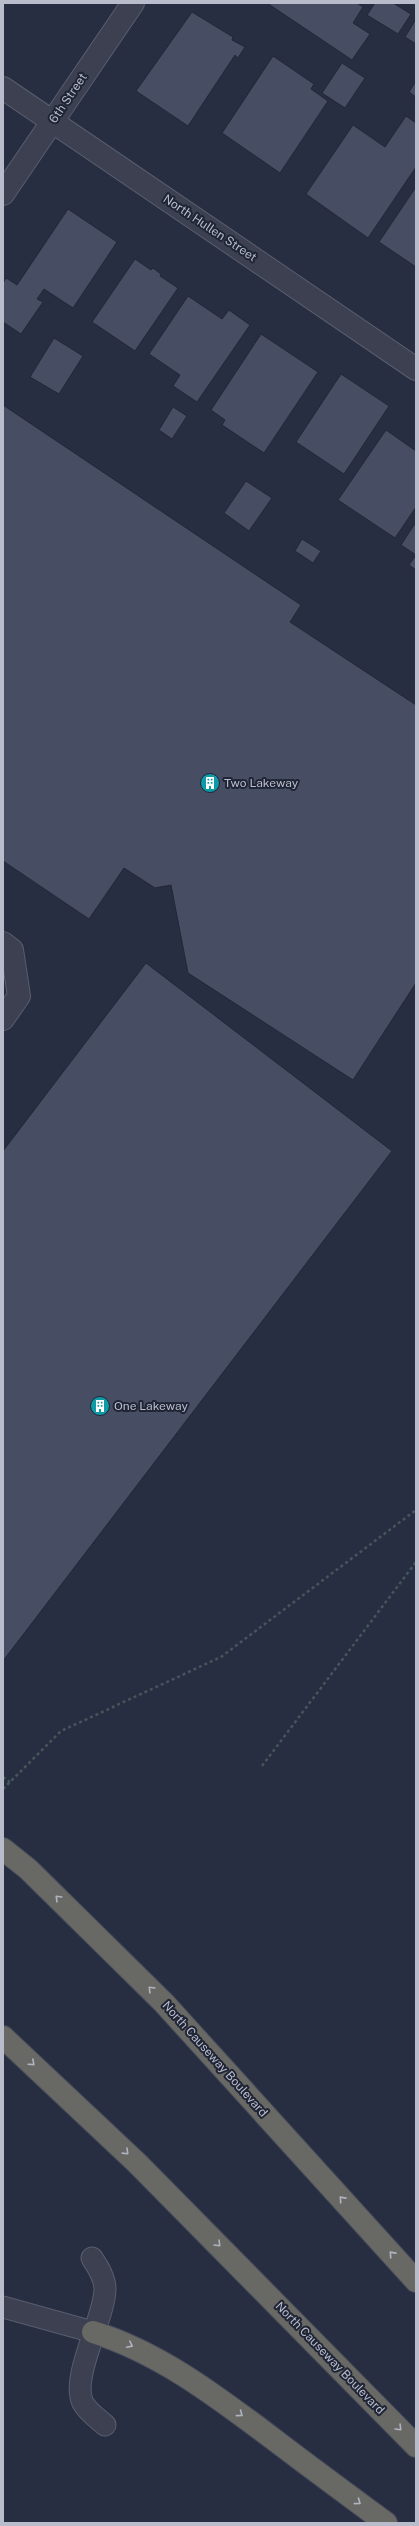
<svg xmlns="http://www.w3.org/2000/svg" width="419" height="2526" font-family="'Public Sans',sans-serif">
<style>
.building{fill:#474d62;stroke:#222738}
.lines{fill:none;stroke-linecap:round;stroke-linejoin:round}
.service-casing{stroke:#595e6e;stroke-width:23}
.minor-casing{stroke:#595e6e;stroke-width:24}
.trunk-casing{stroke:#464b5b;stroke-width:24}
.path{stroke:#45565b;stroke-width:2.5;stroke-dasharray:3 3;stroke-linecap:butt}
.service{stroke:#3c4051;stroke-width:21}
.minor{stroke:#3c4051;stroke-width:22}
.trunk{stroke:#686864;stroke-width:22}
.oneway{stroke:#b0b4c1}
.labels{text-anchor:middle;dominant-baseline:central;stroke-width:4;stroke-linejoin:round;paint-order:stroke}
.street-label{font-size:12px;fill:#b8bccb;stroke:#202536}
.poi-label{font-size:12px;fill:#b8bccb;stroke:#202536;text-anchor:start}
</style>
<rect width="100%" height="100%" fill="#272e41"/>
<g class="building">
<polygon points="267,3 357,3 363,7 353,23 370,34 352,60"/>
<polygon points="375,3 393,3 411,14 398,34 367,15"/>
<polygon points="192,12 233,37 232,40 245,47 238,58 235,55 188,126 136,91"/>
<polygon points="416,19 416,44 405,37"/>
<polygon points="273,56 314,84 311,89 328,101 280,173 222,133"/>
<polygon points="342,63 365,78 345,108 322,93"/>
<polygon points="416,81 416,97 409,92"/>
<polygon points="406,116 416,123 416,167 368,238 306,194 353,125 385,147"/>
<polygon points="416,187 416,267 379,242"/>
<polygon points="68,209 117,242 73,308 44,289 37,299 43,302 21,334 3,322 3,283 6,278 17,285"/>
<polygon points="135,259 151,270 153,268 161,274 160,276 178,288 135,351 92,322"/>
<polygon points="188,296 222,319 229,310 250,325 197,402 173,386 180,375 149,354"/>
<polygon points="261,334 318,372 264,453 222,425 225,420 211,410"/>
<polygon points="54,338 83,356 59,394 30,377"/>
<polygon points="341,374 389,406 344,474 296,442"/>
<polygon points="3,405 301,605 290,622 416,705 416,983 353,1080 188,973 171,885 155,888 124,868 89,919 3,861"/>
<polygon points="173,407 187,416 172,439 159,430"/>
<polygon points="386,430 416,451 416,507 395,538 338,500"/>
<polygon points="246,481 272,498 249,531 224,513"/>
<polygon points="416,522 416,570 409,565 416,555 401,545"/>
<polygon points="302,539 321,551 313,563 295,551"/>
<polygon points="146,963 392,1151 3,1661 3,1151"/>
</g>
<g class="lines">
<g class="service-casing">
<g id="service">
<path d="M92,2258c6,9 13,20 13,31 0,28 -35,89 -22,114 5,9 14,15 22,22"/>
<polyline points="3,2307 93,2332"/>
</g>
</g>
<g class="minor-casing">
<g id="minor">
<polyline points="3,88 416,369"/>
<polyline points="3,194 133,3"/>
<polyline points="3,943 12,950 19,996 3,1019"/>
</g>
</g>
<g class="trunk-casing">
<g id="trunk">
<polyline points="3,1849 28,1869 164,2003 416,2281"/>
<polyline points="3,2037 137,2163 416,2446"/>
<path d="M93,2332c67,21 123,64 179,106 38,29 76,57 114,85"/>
</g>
</g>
<g class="path">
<polyline points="262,1766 416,1562"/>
<polyline points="3,1777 10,1782"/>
<polyline points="3,1789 61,1731 221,1657 416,1510"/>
</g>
<use href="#service" class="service"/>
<use href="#minor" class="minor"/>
<use href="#trunk" class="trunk"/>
</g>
<defs><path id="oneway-chevron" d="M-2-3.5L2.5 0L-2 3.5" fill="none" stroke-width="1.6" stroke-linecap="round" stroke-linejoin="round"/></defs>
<g class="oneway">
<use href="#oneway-chevron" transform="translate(58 1898) rotate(-135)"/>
<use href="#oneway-chevron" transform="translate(151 1989) rotate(-135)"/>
<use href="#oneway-chevron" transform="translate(32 2063) rotate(42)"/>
<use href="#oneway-chevron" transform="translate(126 2152) rotate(44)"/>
<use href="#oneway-chevron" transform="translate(342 2199) rotate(-132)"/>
<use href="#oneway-chevron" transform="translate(218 2244) rotate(45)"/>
<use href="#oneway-chevron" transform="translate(392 2254) rotate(-132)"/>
<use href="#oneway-chevron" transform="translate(130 2345) rotate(27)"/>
<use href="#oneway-chevron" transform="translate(240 2414) rotate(37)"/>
<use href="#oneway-chevron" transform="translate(399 2428) rotate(45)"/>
<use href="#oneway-chevron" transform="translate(358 2502) rotate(36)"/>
</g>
<defs>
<g id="building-disc" transform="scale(1)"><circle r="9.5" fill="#0f9aa8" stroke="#202536"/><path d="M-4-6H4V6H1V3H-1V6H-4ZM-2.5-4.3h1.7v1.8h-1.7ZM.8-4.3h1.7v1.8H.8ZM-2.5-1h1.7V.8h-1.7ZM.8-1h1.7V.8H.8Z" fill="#fff"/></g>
</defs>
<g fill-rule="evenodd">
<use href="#building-disc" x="210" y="783"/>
<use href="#building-disc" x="100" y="1406"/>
</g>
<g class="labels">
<g class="street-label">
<text transform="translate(68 98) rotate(-56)">6th Street</text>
<text transform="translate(210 228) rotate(34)">North Hullen Street</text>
<text transform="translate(215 2059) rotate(48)">North Causeway Boulevard</text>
<text transform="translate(330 2358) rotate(46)">North Causeway Boulevard</text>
</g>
<g class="poi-label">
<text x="224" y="783">Two Lakeway</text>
<text x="114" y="1406">One Lakeway</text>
</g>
</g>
<rect width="419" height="2526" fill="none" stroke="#b8bccb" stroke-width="8"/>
</svg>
